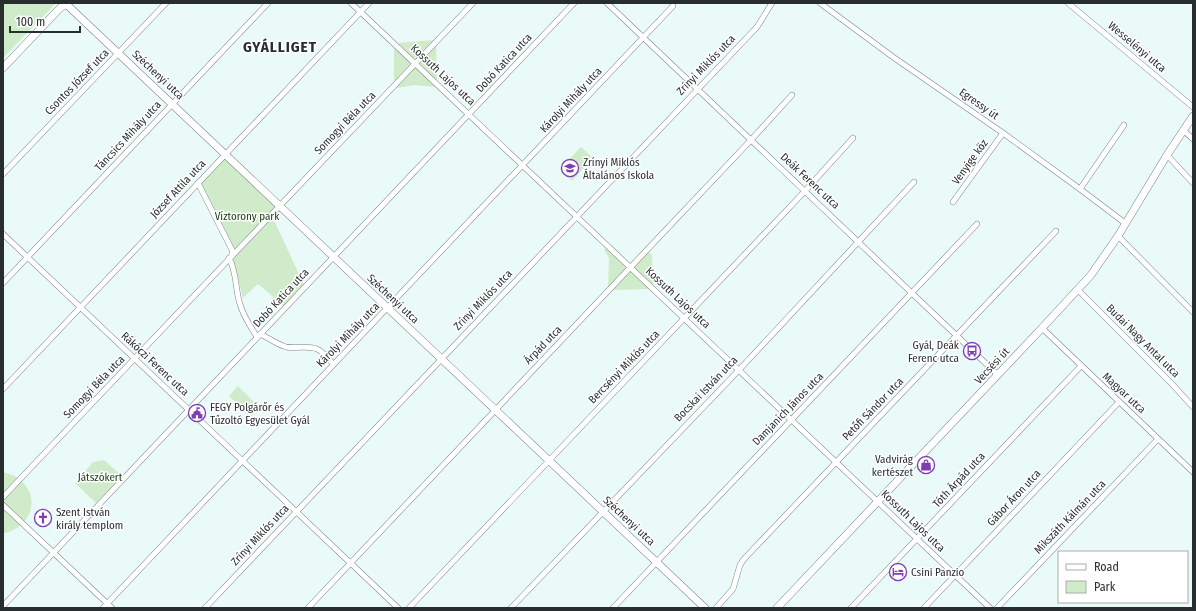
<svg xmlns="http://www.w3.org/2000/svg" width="1196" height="611" font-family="'Fira Sans Condensed',sans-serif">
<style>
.green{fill:#cfebc9}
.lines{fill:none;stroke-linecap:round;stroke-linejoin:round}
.street-casing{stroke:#758382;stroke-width:6}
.secondary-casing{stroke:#758382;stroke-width:8}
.street{stroke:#fff;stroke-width:5}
.secondary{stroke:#fff;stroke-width:7}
.labels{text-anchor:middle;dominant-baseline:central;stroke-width:3;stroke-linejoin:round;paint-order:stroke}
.street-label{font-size:11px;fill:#282d2d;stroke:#fff}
.poi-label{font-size:11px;fill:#282d2d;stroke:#fff;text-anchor:start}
.park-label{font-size:11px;fill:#1c4214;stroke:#fff}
.district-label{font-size:15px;font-weight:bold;letter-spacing:1px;fill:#282d2d;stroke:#fff}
</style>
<rect width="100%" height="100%" fill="#eafaf8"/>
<g class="green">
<polygon points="3,3 56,3 3,58"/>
<polygon points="434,40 417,58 413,58 398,43"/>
<polygon points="436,45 437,81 420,64 420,61"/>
<polygon points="394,47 409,61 410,65 394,82"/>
<polygon points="414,68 416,68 436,87 415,85 396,88"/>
<polygon points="581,147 593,158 572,181 560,169"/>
<polygon points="224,156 281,211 273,218 304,285 284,306 258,284 243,298 233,259 236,255 200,183"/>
<polygon points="606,248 625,265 625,269 608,288 609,259 608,256 604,250"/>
<polygon points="648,252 652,255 653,285 635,269 635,266"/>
<polygon points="628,272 631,272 650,289 612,290"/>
<polygon points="238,386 260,408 251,417 229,396"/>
<polygon points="104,460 122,476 96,503 75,483 93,462"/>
<path d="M3,472c38,9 38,52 0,62z"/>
</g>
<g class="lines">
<g class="street-casing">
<g id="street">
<polyline points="351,3 990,608"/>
<polyline points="607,3 998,375"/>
<polyline points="820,3 893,57 1003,133 1080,189 1125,223"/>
<polyline points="1068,3 1193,107"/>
<polyline points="1183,130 1193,139"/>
<polyline points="1167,155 1193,183"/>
<polyline points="3,174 166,3"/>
<polyline points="1080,189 1124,125"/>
<polyline points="953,202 1003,133"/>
<polyline points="3,234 398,608"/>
<polyline points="1118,236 1193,312"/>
<polyline points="232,256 473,3"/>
<path d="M229,258c8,14 6,31 11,46 3,12 11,23 17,33"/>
<polyline points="3,283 268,3"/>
<polyline points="1078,290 1172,384 1193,407"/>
<polyline points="1042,328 1193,472"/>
<path d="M260,334c9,4 16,10 26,13 10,2 22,-2 31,2 7,3 12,10 16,15"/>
<polyline points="3,389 369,3"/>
<polyline points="3,497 232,256 232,250 198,183"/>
<polyline points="3,505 112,608"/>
<polyline points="3,606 574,3"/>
<polyline points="103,608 673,6"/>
<polyline points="205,608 757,27 772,3"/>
<polyline points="308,608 751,140 792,95"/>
<polyline points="409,608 805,191 853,138"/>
<polyline points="511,608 739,370 914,182"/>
<polyline points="613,608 977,224"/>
<polyline points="716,608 733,589 740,565 744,559 1056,231"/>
<polyline points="851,608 1081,366"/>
<polyline points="924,608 1119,402"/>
<polyline points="997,608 1158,439"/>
</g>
</g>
<g class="secondary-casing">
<g id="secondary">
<polyline points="65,3 705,608"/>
<polyline points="3,68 60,8 66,4"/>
<polyline points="777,608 1042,328 1091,275 1118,236 1167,155 1193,116"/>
</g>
</g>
<use href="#street" class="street"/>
<use href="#secondary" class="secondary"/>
</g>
<defs>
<g id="school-ring" transform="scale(0.9)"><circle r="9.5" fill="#fff" stroke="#813eb2" stroke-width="1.5"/><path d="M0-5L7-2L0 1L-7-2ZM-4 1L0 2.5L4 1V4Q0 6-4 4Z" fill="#813eb2"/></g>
<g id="bus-ring" transform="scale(0.9)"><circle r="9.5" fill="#fff" stroke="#813eb2" stroke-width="1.5"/><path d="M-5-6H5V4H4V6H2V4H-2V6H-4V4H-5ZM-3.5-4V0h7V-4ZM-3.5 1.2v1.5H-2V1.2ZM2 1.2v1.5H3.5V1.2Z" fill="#813eb2"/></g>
<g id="civic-ring" transform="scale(0.9)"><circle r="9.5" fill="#fff" stroke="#813eb2" stroke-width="1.5"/><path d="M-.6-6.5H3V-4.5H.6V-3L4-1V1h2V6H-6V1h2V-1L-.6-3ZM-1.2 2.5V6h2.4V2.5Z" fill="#813eb2"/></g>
<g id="shop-ring" transform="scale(0.9)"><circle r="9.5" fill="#fff" stroke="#813eb2" stroke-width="1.5"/><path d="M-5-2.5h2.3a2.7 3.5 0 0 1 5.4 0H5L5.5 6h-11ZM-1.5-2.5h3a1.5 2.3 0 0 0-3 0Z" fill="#813eb2"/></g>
<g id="church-ring" transform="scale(0.9)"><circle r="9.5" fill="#fff" stroke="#813eb2" stroke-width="1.5"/><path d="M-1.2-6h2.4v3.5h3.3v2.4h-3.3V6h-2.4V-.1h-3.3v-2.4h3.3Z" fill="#813eb2"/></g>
<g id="hotel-ring" transform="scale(0.9)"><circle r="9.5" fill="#fff" stroke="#813eb2" stroke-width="1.5"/><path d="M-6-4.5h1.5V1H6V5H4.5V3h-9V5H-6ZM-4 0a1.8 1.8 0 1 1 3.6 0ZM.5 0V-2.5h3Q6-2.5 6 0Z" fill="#813eb2"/></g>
</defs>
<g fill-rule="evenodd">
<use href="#school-ring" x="570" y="168"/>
<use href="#bus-ring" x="972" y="351"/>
<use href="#civic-ring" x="197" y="413"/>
<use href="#shop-ring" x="926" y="465"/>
<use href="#church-ring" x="43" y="518"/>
<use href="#hotel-ring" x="898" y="572"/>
</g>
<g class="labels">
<g class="street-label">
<text transform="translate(1137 47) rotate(40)">Wesselényi utca</text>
<text transform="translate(504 63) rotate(-47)">Dobó Katica utca</text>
<text transform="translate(706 65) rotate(-46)">Zrínyi Miklós utca</text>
<text transform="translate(158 75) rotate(43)">Széchenyi utca</text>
<text transform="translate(443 75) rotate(43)">Kossuth Lajos utca</text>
<text transform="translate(77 82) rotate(-46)">Csontos József utca</text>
<text transform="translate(571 100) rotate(-47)">Károlyi Mihály utca</text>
<text transform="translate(979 104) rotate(35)">Egressy út</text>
<text transform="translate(345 123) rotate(-46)">Somogyi Béla utca</text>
<text transform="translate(128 136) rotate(-47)">Táncsics Mihály utca</text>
<text transform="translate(970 162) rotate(-54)">Venyige köz</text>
<text transform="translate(810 181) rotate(43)">Deák Ferenc utca</text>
<text transform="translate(178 189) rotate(-47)">József Attila utca</text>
<text transform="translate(281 298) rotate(-47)">Dobó Katica utca</text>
<text transform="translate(678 298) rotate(43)">Kossuth Lajos utca</text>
<text transform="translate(393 299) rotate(43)">Széchenyi utca</text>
<text transform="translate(483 300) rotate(-46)">Zrínyi Miklós utca</text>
<text transform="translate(348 335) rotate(-46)">Károlyi Mihály utca</text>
<text transform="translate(1143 341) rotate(45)">Budai Nagy Antal utca</text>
<text transform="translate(543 345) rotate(-46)">Árpád utca</text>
<text transform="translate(155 364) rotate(43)">Rákóczi Ferenc utca</text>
<text transform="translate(992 366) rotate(-47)">Vecsési út</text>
<text transform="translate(624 367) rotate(-46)">Bercsényi Miklós utca</text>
<text transform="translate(94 387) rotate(-46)">Somogyi Béla utca</text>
<text transform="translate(706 389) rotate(-46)">Bocskai István utca</text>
<text transform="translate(1124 393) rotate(43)">Magyar utca</text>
<text transform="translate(788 409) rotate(-46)">Damjanich János utca</text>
<text transform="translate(873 409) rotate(-46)">Petőfi Sándor utca</text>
<text transform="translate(959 480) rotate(-47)">Tóth Árpád utca</text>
<text transform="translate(1014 498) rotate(-47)">Gábor Áron utca</text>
<text transform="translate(1070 517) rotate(-46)">Mikszáth Kálmán utca</text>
<text transform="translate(629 521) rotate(43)">Széchenyi utca</text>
<text transform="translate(913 521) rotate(44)">Kossuth Lajos utca</text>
<text transform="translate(260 535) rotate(-47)">Zrínyi Miklós utca</text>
</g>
<g class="poi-label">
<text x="583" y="162">Zrínyi Miklós<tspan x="583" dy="13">Általános Iskola</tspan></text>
<text x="959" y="345" text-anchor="end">Gyál, Deák<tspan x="959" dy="13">Ferenc utca</tspan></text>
<text x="210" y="407">FEGY Polgárőr és<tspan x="210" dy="13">Tűzoltó Egyesület Gyál</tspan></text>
<text x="913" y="459" text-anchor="end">Vadvirág<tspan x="913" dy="13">kertészet</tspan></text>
<text x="56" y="512">Szent István<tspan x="56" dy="13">király templom</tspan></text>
<text x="911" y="572">Csini Panzio</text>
</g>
<g class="park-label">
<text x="247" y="216">Víztorony park</text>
<text x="100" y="477">Játszókert</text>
</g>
<g class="district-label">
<text x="280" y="47">GYÁLLIGET</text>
</g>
</g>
<rect width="1196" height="611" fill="none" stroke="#282d2d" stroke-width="8"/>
<rect x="1058" y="551" width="130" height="52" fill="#ffffff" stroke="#a9abab"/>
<rect x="1066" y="564" width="20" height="6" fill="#ffffff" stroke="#a9abab"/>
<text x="1094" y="571" font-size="12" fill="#282d2d">Road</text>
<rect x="1066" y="581" width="20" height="12" fill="#cfebc9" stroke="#a9abab"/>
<text x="1094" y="591" font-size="12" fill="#282d2d">Park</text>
<path d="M10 26v6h70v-6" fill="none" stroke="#282d2d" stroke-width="2"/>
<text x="16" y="26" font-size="12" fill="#282d2d" stroke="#ffffff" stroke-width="3" paint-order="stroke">100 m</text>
</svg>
